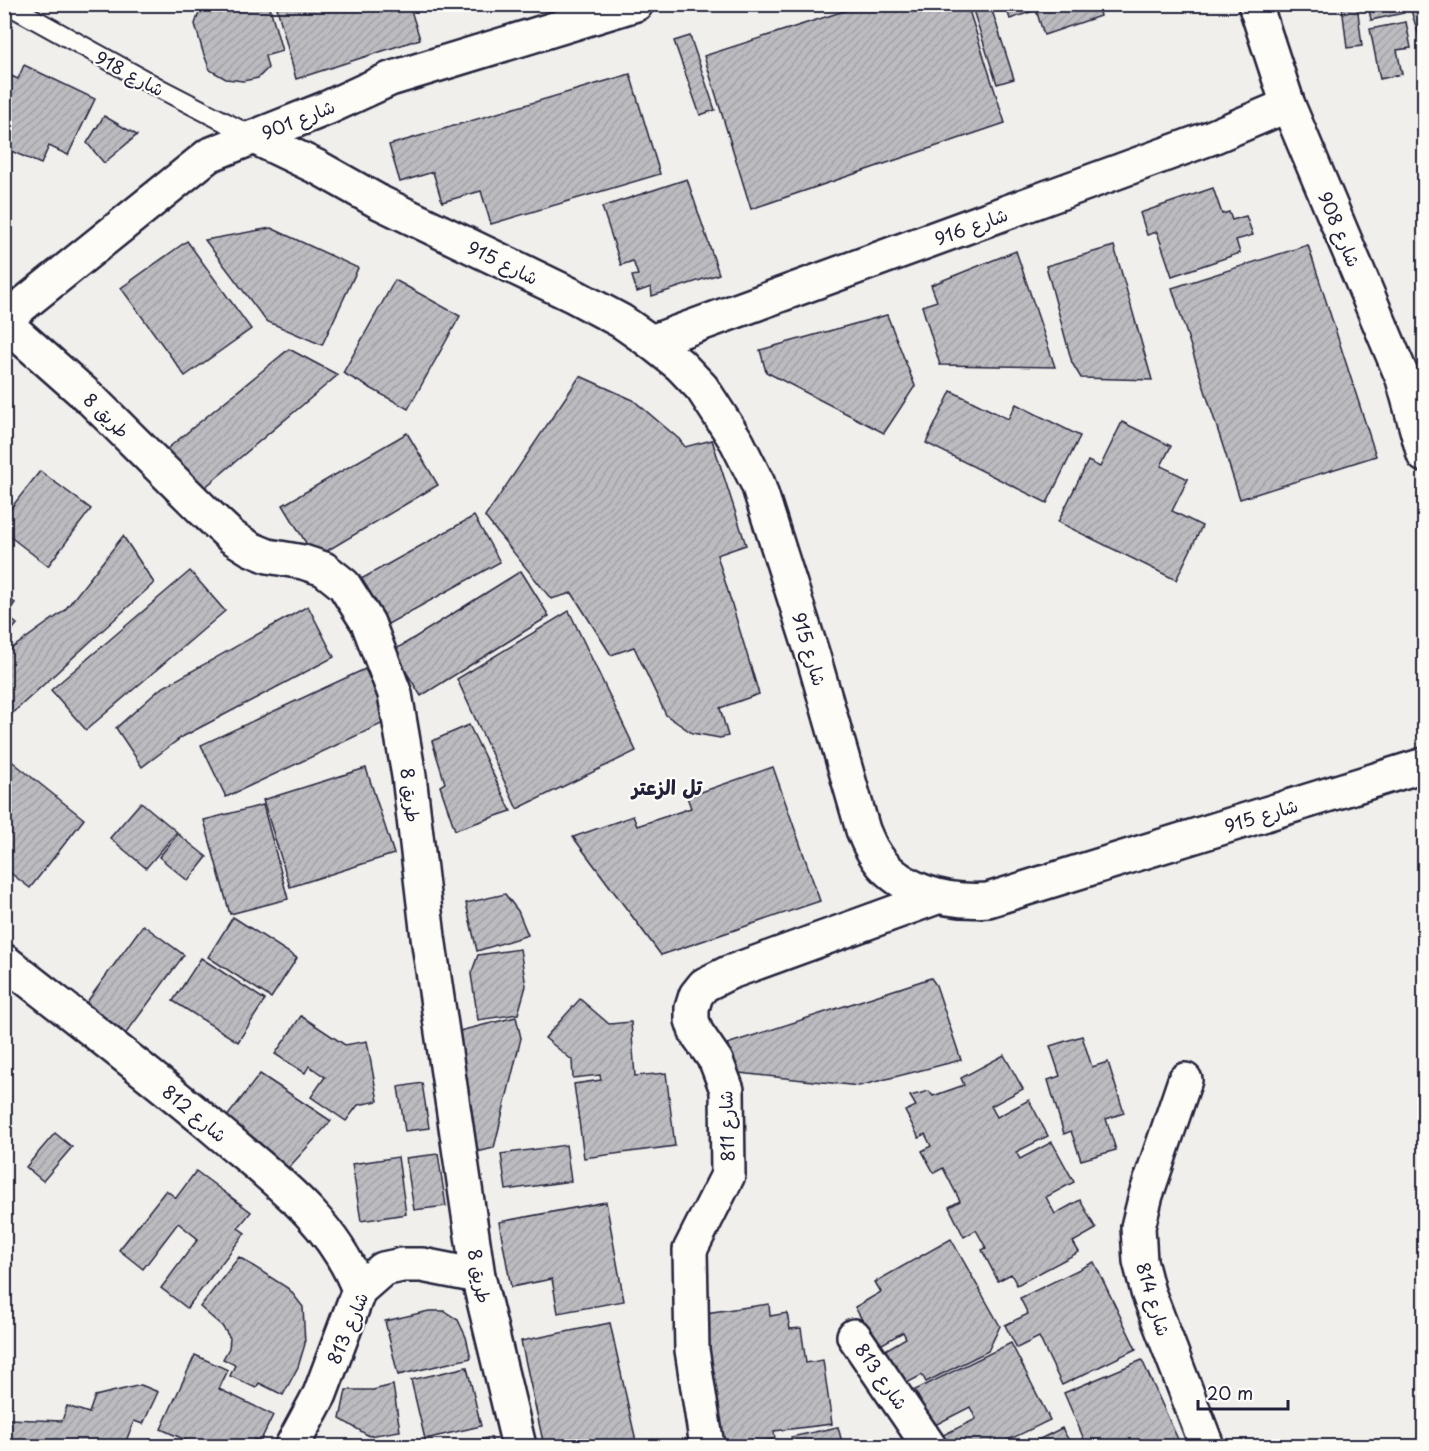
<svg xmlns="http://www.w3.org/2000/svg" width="1429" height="1451" font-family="'Playpen Sans','Playpen Sans Arabic',sans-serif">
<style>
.building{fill:url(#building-hatch);stroke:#22223b;stroke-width:1.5}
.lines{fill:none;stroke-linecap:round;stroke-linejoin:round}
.service-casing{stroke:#22223b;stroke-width:22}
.minor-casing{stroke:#22223b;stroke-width:38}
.service{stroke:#fdfcf7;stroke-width:18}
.minor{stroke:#fdfcf7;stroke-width:33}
.labels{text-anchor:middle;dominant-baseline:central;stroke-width:4.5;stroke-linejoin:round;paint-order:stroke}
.street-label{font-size:18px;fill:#22223b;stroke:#fdfcf7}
.neighbourhood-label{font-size:20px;font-weight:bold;fill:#22223b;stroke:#fdfcf7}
</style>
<defs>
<pattern id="building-hatch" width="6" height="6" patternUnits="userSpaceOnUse" patternTransform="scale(1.5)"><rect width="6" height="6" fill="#bcbcc0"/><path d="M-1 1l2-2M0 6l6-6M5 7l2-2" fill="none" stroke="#a1a1a6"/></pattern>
</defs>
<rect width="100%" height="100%" fill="#f0efec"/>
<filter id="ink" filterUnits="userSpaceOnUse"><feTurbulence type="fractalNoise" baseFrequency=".0167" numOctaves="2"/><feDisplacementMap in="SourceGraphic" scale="12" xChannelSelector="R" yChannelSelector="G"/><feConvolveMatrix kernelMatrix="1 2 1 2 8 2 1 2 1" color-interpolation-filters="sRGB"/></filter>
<g filter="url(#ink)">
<g class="building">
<polygon points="202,4 269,4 282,51 265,56 268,68 258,78 243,81 226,79 210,70 203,52 195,24"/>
<polygon points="276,4 409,4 420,39 296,79"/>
<polygon points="866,4 967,4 1005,123 751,209 704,56"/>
<polygon points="971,4 990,4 1014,79 997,84"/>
<polygon points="1005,4 1097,4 1100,16 1044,35 1036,10 1010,19"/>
<polygon points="1357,4 1362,46 1347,48 1342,6"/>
<polygon points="1368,4 1402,4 1404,13 1371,20"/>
<polygon points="1409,4 1424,4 1424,52"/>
<polygon points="1406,22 1411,48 1397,50 1402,74 1380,79 1370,29"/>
<polygon points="690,36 715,110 700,115 674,41"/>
<polygon points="24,65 95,99 68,155 49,146 41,164 4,148 4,140 13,122 4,118 4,85 9,75 18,79"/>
<polygon points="630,74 660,174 491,224 481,191 442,202 433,172 400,182 389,145"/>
<polygon points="104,116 137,135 104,163 87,143"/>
<polygon points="687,179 719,274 652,296 651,287 637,292 632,276 638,275 633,261 621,265 602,207"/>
<polygon points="1213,188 1222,214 1229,212 1232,220 1246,216 1253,235 1236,240 1240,253 1172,276 1157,232 1147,235 1140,213"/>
<polygon points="271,228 358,268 322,345 266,321 205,240"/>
<polygon points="187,241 251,329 185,376 121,288"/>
<polygon points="1308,245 1376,456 1240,499 1172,288"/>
<polygon points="1114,246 1152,380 1081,378 1072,363 1046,266"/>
<polygon points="1016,251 1055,367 940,365 922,306 937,301 931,285"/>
<polygon points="395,280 460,316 408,409 343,373"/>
<polygon points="887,315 915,386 884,433 766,372 760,350"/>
<polygon points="289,349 338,375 197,494 162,453"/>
<polygon points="580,376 633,400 679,439 685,447 712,440 746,545 717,555 759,694 720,708 728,736 720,738 692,733 666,715 634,647 611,655 572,593 551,599 485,517"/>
<polygon points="951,391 1008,419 1016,404 1080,436 1047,503 926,443"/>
<polygon points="1122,422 1171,446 1161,466 1188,479 1172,511 1202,526 1176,580 1058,522 1088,461 1100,467"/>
<polygon points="407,433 438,485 315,558 283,505"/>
<polygon points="40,471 91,509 48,566 4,532 4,517"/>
<polygon points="474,516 500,562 379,629 354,583"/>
<polygon points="123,536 154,583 4,721 4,654 64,611"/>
<polygon points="190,571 225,611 86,730 51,690"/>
<polygon points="521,571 549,616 421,696 393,651"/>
<polygon points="4,595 15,603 6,615 17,624 4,640"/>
<polygon points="308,606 334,657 182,737 142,767 116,728 160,689"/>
<polygon points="569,611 636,751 517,809 457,679"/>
<polygon points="365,669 390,720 226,797 201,745"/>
<polygon points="469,725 511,811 455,830 440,786 445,783 432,741"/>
<polygon points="9,759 84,819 30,888 4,868 4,765"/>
<polygon points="773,767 820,901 661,955 573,837 633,816 637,826 691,808 687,797"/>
<polygon points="366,768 394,854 290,887 263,800"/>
<polygon points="141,802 177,832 146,868 110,838"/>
<polygon points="263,805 288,899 230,914 204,820"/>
<polygon points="178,834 207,857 188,881 159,857"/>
<polygon points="505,894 518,911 528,935 477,951 466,903"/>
<polygon points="233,917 297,958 271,998 208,957"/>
<polygon points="143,925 184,955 121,1040 81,1010"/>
<polygon points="520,949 526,986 518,1014 478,1020 471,974 478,955"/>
<polygon points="201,958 265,1000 238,1042 173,1001"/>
<polygon points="931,978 936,985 961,1060 859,1086 739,1073 724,1045"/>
<polygon points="580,999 609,1024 631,1022 635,1076 666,1073 675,1146 584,1158 574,1084 601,1080 600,1075 573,1078 572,1060 545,1038"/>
<polygon points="301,1016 345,1045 367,1041 378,1101 358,1105 346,1121 311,1097 325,1077 309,1066 305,1073 275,1054"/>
<polygon points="516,1017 521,1038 494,1148 477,1152 447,1034"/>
<polygon points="1082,1036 1092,1067 1108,1062 1124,1113 1106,1119 1116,1150 1081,1160 1071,1131 1064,1134 1048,1080 1060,1076 1050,1046"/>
<polygon points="1004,1055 1023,1089 991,1106 997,1117 1029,1100 1048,1136 1016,1152 1020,1159 1052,1142 1074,1182 1046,1197 1055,1214 1080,1200 1096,1229 1073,1242 1079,1252 1017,1285 1011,1274 998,1281 982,1250 986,1248 976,1230 964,1237 949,1207 960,1201 943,1168 934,1173 922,1151 931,1146 925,1134 919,1138 905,1111 916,1106 910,1096 929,1091 933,1096 964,1085 961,1078"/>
<polygon points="260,1074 331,1121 282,1175 219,1127"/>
<polygon points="422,1083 429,1128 405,1131 398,1087"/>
<polygon points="55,1133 72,1147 43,1181 26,1167"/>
<polygon points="566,1145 571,1181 506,1190 501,1154"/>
<polygon points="438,1154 446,1206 414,1210 406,1158"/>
<polygon points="398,1157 406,1214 361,1221 352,1164"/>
<polygon points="196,1171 251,1212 238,1228 245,1233 187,1308 161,1288 198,1239 178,1223 143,1269 119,1250 166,1190 176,1198"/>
<polygon points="606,1202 624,1301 558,1313 552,1279 511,1287 499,1222"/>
<polygon points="951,1239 1000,1326 988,1351 926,1382 922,1375 901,1386 882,1352 906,1338 903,1332 877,1347 855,1307 881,1292 875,1282"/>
<polygon points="239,1257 289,1289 303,1307 305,1344 298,1367 283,1395 259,1383 256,1388 230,1376 235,1365 223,1359 229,1348 230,1338 222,1326 200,1307"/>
<polygon points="1094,1262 1136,1349 1062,1385 1039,1337 1017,1348 1005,1325 1028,1314 1020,1298"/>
<polygon points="769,1304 770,1316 787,1313 790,1329 801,1328 806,1363 823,1360 832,1424 774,1431 775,1439 720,1446 698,1314"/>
<polygon points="429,1311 444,1311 458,1320 466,1337 471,1358 398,1375 385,1321"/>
<polygon points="610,1323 637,1446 544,1446 521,1341"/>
<polygon points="1011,1343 1050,1420 996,1446 943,1446 939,1437 976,1419 970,1407 933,1426 915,1390"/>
<polygon points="195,1355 228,1370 219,1389 273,1415 260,1442 254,1439 250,1446 199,1446 161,1429"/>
<polygon points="1142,1360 1181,1446 1087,1446 1064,1393"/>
<polygon points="467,1367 481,1426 425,1439 411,1380"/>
<polygon points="141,1385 158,1392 143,1424 134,1421 124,1446 8,1446 9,1419 62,1421 67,1406 89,1413 95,1396"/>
<polygon points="393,1385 400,1431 369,1436 340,1419 346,1390 373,1390"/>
<polygon points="838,1427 843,1446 793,1446 791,1437"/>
<polygon points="1062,1428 1072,1446 1026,1446"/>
<polygon points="491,1437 493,1446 462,1446 476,1441"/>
</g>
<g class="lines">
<g class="service-casing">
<polyline id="service" points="7,4 159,88 254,137"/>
</g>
<g class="minor-casing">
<g id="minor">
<polyline points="1255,4 1288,105 1403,379 1424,455"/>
<path d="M254,137l65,31 62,35 193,93 47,25 30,21 29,23 22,23 35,54 21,42 55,172 50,174c3,7 6,15 10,21 23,40 73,52 115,49l436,-135"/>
<polyline points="4,320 209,155 327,108 390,79 636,4"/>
<polyline points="4,322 92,400 203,510 232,537 251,549 268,556 303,562 324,569 344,585 368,623 395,694 409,776 428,937 478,1276 519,1446"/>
<polyline points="651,342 1210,138 1288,105"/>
<path d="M4,961c71,56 142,110 211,168 56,48 117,90 144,161"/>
<polyline points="1185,1080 1146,1195 1138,1227 1140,1261 1148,1292 1207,1446"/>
<polyline points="854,1336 929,1446"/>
<polyline points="292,1446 320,1394 359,1290 383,1269 402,1265 422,1265 478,1276"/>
<polyline points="707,1446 692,1350 690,1250 728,1175 727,1090 716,1061 696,1032 692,1020 692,1008 696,995 704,985 728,973 937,897"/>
</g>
</g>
<use href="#service" class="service"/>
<use href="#minor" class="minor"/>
</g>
</g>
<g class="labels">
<g class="street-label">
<text transform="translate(130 73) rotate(28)">شارع 918</text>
<text transform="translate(298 119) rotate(-22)">شارع 901</text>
<text transform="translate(971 226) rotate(-20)">شارع 916</text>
<text transform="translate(1340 229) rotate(67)">شارع 908</text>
<text transform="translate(503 262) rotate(26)">شارع 915</text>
<text transform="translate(107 415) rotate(44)">طريق 8</text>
<text transform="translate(810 649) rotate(73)">شارع 915</text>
<text transform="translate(411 795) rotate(83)">طريق 8</text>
<text transform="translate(1261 815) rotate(-17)">شارع 915</text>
<text transform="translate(195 1113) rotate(40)">شارع 812</text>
<text transform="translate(726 1126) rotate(-92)">شارع 811</text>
<text transform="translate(480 1276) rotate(79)">طريق 8</text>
<text transform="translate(1154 1299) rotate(73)">شارع 814</text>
<text transform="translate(347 1328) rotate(-67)">شارع 813</text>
<text transform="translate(882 1376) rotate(55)">شارع 813</text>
</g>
<g class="neighbourhood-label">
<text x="667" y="787">تل الزعتر</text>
</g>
</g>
<rect width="1429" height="1451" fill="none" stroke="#fdfcf7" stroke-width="24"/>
<rect x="12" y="12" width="1405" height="1427" fill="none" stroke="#22223b" stroke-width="2" filter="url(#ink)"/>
<path d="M1198 1400v9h90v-9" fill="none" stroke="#22223b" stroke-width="3"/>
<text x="1207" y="1400" font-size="18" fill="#22223b" stroke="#fdfcf7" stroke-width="4.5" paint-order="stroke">20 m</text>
</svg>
